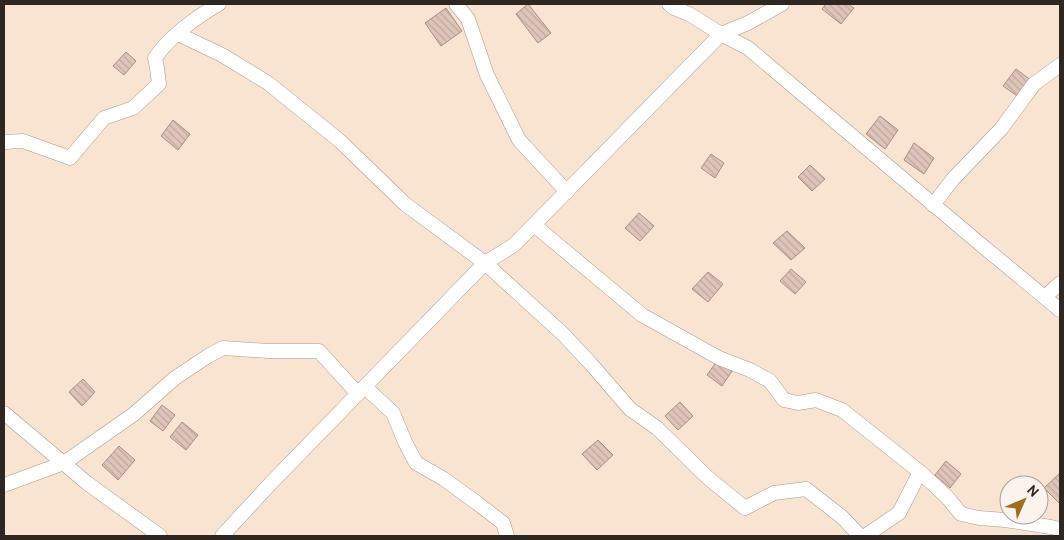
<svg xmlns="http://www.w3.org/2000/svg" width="1064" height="540" font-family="Overpass,sans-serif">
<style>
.building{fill:url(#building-back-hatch);stroke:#a78e84}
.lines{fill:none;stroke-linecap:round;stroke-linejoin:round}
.street-casing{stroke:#af9a89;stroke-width:15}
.street{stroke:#fff;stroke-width:14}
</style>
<defs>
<pattern id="building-back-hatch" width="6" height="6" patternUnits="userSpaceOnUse" patternTransform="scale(1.25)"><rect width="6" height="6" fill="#dfc4b9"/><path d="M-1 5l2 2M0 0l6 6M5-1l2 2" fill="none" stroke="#c0a89f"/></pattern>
</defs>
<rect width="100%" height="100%" fill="#f9e3d1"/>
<g class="building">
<polygon points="528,4 551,33 538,43 516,14"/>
<polygon points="826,4 848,4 854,8 841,24 822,9"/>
<polygon points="446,8 462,31 441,46 425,23"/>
<polygon points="126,52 136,61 124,75 113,66"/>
<polygon points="1016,69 1032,81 1020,98 1003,86"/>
<polygon points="880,116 898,130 885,149 866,134"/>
<polygon points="173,120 190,134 178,150 161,136"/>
<polygon points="914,143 934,158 924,174 904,160"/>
<polygon points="711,154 724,163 715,178 701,168"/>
<polygon points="810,165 825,179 812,191 798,177"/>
<polygon points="639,213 654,226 640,241 625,228"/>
<polygon points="787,231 805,248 791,260 773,243"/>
<polygon points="791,269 806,282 795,294 780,281"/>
<polygon points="708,272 723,284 708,302 692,289"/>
<polygon points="717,361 732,371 722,386 707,375"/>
<polygon points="83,379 95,392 82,406 69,392"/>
<polygon points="680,402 693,416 678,430 665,416"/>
<polygon points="162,405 175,415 163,431 150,421"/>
<polygon points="182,422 198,435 186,450 170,437"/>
<polygon points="598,440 613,455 597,470 582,454"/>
<polygon points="119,446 135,460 118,480 102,465"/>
<polygon points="946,461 961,474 950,488 935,475"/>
<polygon points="1059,474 1060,475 1060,504 1044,488"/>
</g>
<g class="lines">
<g class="street-casing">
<g id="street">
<polyline points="456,4 468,19 487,75 519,140 567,192"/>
<polyline points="669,4 674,8 689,14 721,34 748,48 979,243 1060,310"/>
<polyline points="178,34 222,55 268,83 340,141 405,204 485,263 563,334 591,364 630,409 657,428 707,477 745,508 774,493 806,489 842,517 860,536"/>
<path d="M4,142l19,-1 47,17 34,-40 29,-10 26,-24 -2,-16 -2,-10c14,-21 41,-41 64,-54"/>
<polyline points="933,205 953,179 1001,129 1034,84 1060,65"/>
<polyline points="534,225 642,315 719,358 750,370 770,381 784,400 798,403 816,400 842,410 920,472 947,497 961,514 979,518 1005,520 1051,527 1060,529"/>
<polyline points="1045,297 1060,283"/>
<polyline points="365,387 393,413 405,442 416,463 444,479 477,503 503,523 507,536"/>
<polyline points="4,413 87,483 160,536"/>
<polyline points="4,485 64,463 134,414 175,378 208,356 223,348 269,351 319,351 358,394"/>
<polyline points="222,536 271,483 485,263 514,245 721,34 748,23 782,4"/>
<polyline points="865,536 899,513 920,472"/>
</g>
</g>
<use href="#street" class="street"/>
</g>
<rect width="1064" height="540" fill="none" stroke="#2e2620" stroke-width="10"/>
<g transform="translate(1024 500) rotate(45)"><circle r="24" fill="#fcf3ec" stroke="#aaa19a"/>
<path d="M0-4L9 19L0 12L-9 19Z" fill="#9d6d20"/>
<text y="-8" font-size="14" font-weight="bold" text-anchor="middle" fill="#2e2620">N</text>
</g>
</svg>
